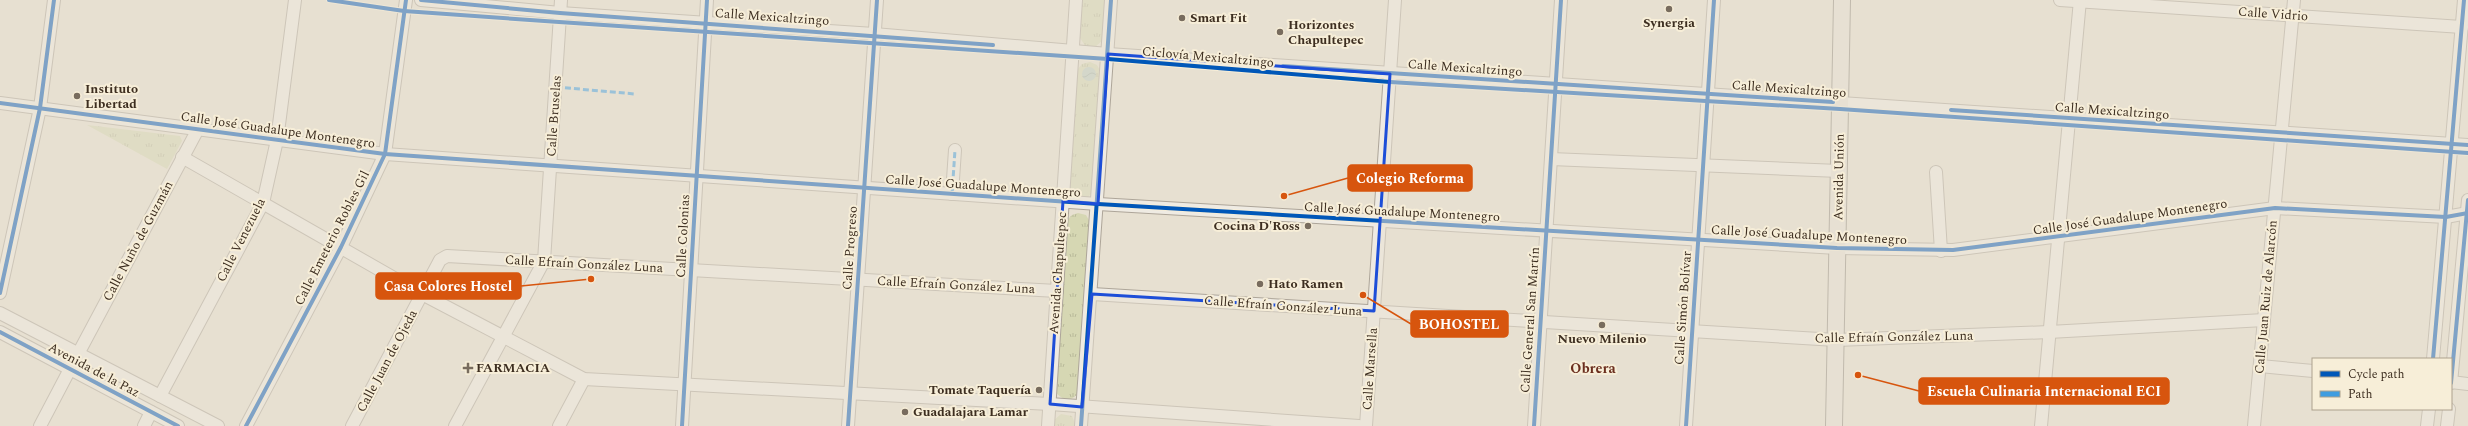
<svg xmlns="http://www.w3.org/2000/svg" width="2468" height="426" font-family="Spectral,serif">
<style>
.grass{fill:url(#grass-tufts)}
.water{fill:url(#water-waves)}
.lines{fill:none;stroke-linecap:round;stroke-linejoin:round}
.minor-casing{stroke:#ada599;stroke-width:14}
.major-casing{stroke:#928b80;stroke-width:18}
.minor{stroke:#efebe3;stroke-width:12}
.major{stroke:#e6e1d4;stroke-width:16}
.quiet{stroke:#3f9de0;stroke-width:3;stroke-dasharray:6 3;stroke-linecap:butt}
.cycleway-casing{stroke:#f7eed8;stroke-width:6}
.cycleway{stroke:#0057b8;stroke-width:4}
.marked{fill:none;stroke:#1d4ed8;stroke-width:3;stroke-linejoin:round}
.poi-dot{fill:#786c5e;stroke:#f7eed8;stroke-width:1.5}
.labels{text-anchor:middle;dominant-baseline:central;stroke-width:4;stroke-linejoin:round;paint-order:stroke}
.street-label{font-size:13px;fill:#3d2e20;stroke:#f7eed8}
.poi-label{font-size:13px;font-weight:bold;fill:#3d2e20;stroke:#f7eed8;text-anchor:start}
.neighbourhood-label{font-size:14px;font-weight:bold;fill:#6b2e1e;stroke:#f7eed8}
.leader{fill:none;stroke:#d7550e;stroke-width:1.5}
.callout-dot{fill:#d7550e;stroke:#f7eed8;stroke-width:1.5}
.callout{fill:#d7550e;stroke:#d7550e;stroke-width:1.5}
.callout-label{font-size:14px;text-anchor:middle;font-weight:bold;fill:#fff}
</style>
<defs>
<pattern id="grass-tufts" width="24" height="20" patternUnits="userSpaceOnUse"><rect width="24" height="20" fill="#d6d7b3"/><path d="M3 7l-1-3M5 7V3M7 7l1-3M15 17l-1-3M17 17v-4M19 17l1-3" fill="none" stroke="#b9b99a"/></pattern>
<pattern id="water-waves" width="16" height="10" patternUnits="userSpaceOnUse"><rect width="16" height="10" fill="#bcccc2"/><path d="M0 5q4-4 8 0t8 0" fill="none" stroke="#a2b0a6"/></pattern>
</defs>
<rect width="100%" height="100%" fill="#e7e0d1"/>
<g class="grass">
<polygon points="1082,0 1106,0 1103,40 1094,48 1086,47 1080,38"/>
<polygon points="1090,62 1097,65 1101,72 1092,193 1087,198 1073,197 1069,190 1077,70 1082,64"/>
<polygon points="87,125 180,136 182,141 167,169"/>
<path d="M1078,213l8,2 4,7 -12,171c-7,10 -17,7 -23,-2l12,-171 5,-5z"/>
<polygon points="1061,414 1072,416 1076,426 1053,426 1053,421"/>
</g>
<circle class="water" cx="1089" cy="74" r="7"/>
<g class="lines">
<g class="minor-casing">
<g id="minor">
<polyline points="421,0 560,13 874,34 1108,54 2468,145"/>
<polyline points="2060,0 2462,27"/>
<polyline points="0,103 385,154 1098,204 1837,248 1953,250 2275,208 2446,217 2468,213"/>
<polyline points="182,157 422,294 584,379 1050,404 1359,426"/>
<polyline points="1551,159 1839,171"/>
<polyline points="1936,172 1941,251"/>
<polyline points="952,194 955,150"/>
<polyline points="0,293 40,108 54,0"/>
<polyline points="1092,294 1836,340 2049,332 2264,320"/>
<polyline points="0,313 218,426"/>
<polyline points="0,332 178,426"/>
<polyline points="78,354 198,129"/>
<polyline points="2433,359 2464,0"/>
<polyline points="2260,366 2313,371"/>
<polyline points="2451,382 2468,384"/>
<polyline points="2451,383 2468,200"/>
<polyline points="160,396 263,203 277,140 295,0"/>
<polyline points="40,426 70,369"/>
<polyline points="144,426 151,412"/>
<polyline points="246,426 341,247 385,154 406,0"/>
<polyline points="352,426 440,260 447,256 1057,291"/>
<polyline points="455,426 544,261 561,0"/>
<polyline points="559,426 584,379"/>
<polyline points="682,426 707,0"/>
<polyline points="848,426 877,0"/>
<polyline points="1048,426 1076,0"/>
<polyline points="1081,426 1111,0"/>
<polyline points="1366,426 1395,0"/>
<polyline points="1534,426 1561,0"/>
<polyline points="1686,426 1714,0"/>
<polyline points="2041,426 2080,0"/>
<polyline points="2254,426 2294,0"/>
<polyline points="2427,426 2429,409"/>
<polyline points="2447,426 2449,409"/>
</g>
</g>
<g class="major-casing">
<polyline id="major" points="1834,426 1842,0"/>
</g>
<use href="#minor" class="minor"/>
<use href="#major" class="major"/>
<g class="quiet">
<polyline points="556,87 635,94"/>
<polyline points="952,194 955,150"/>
</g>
<g class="cycleway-casing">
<g id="cycleway">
<polyline points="329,0 404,11 559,22 1108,59 1390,82 1840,109 2468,153"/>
<polyline points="421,0 560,13 993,45"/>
<polyline points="1283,66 1833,102"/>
<polyline points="0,103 385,154 1098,204 1837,248 1953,250 2275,208 2446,217 2468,213"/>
<polyline points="1951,110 2468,145"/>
<polyline points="0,293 40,108 54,0"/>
<polyline points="0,332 178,426"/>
<polyline points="2433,359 2464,0"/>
<polyline points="2451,383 2468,200"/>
<polyline points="246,426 341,247 385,154 406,0"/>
<polyline points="682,426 707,0"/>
<polyline points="848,426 877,0"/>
<polyline points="1081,426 1111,0"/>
<polyline points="1534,426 1561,0"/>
<polyline points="1686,426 1714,0"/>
</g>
</g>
<use href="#cycleway" class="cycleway"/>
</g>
<path d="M0 0H2468V426H0ZM1108,54l282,20 -16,237 -282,-17 -10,113 -32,-3 13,-203 35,3z" fill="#e7e0d1" fill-opacity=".55" fill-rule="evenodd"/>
<path class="marked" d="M1108,54l282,20 -16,237 -282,-17 -10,113 -32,-3 13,-203 35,3z"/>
<g class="poi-dot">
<circle cx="1669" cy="9" r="4"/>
<circle cx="1182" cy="18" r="4"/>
<circle cx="1280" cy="32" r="4"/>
<circle cx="77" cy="96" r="4"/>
<circle cx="1308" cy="226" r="4"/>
<circle cx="1260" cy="284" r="4"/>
<circle cx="1602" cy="325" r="4"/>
<path d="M466 362h4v4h4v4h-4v4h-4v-4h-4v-4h4z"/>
<circle cx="1039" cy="390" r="4"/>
<circle cx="905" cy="412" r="4"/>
</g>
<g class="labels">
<g class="street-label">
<text transform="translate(2273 14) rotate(4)">Calle Vidrio</text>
<text transform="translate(772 17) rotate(4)">Calle Mexicaltzingo</text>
<text transform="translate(1208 57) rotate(5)">Ciclovía Mexicaltzingo</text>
<text transform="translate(1465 68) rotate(4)">Calle Mexicaltzingo</text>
<text transform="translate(1789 89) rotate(4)">Calle Mexicaltzingo</text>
<text transform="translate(2112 111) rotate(4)">Calle Mexicaltzingo</text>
<text transform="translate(554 116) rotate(-86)">Calle Bruselas</text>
<text transform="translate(278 130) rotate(8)">Calle José Guadalupe Montenegro</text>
<text transform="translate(1839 177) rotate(-89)">Avenida Unión</text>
<text transform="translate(983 186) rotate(4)">Calle José Guadalupe Montenegro</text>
<text transform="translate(1402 212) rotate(3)">Calle José Guadalupe Montenegro</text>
<text transform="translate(2130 217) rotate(-8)">Calle José Guadalupe Montenegro</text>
<text transform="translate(1809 235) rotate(3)">Calle José Guadalupe Montenegro</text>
<text transform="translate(683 236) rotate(-87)">Calle Colonias</text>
<text transform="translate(332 238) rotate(-63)">Calle Emeterio Robles Gil</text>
<text transform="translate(241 240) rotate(-63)">Calle Venezuela</text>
<text transform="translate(138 241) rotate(-62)">Calle Nuño de Guzmán</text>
<text transform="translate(850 248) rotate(-86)">Calle Progreso</text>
<text transform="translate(584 264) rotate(3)">Calle Efraín González Luna</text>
<text transform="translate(1058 273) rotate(-86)">Avenida Chapultepec</text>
<text transform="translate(956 285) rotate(3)">Calle Efraín González Luna</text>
<text transform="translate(2266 297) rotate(-85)">Calle Juan Ruiz de Alarcón</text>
<text transform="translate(1283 306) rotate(4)">Calle Efraín González Luna</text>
<text transform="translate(1683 308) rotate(-86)">Calle Simón Bolívar</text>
<text transform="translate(1530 320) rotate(-86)">Calle General San Martín</text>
<text transform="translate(1894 337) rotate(-1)">Calle Efraín González Luna</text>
<text transform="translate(387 361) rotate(-62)">Calle Juan de Ojeda</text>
<text transform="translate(1370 369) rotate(-86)">Calle Marsella</text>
<text transform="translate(94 370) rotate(28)">Avenida de la Paz</text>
</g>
<g class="poi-label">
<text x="1190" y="18">Smart Fit</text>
<text x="1669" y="23" text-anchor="middle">Synergia</text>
<text x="1288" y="25">Horizontes<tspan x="1288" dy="15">Chapultepec</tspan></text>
<text x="85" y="89">Instituto<tspan x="85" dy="15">Libertad</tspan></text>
<text x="1300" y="226" text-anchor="end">Cocina D'Ross</text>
<text x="1268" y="284">Hato Ramen</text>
<text x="1602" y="339" text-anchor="middle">Nuevo Milenio</text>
<text x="476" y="368">FARMACIA</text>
<text x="1031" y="390" text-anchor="end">Tomate Taquería</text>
<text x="913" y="412">Guadalajara Lamar</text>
</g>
<g class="neighbourhood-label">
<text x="1593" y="368">Obrera</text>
</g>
</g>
<path class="leader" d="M1284 196L1348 178M591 279L521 286M1363 295L1411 324M1858 375L1919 391"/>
<g class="callout-dot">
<circle cx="1284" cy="196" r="4"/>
<circle cx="591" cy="279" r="4"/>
<circle cx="1363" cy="295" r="4"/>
<circle cx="1858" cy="375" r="4"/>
</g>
<g class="callout">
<rect x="1348" y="165" width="124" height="26" rx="4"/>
<rect x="376" y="273" width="145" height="26" rx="4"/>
<rect x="1411" y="311" width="97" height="26" rx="4"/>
<rect x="1919" y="378" width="250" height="26" rx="4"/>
</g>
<g class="callout-label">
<text x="1410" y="183">Colegio Reforma</text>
<text x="448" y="291">Casa Colores Hostel</text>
<text x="1459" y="329">BOHOSTEL</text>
<text x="2044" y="396">Escuela Culinaria Internacional ECI</text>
</g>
<rect x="2312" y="358" width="140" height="52" fill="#f7eed8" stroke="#ada18e"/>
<rect x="2320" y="371" width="20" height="6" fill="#0057b8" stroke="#ada18e"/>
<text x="2348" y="378" font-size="12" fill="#3d2e20">Cycle path</text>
<rect x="2320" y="391" width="20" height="6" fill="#3f9de0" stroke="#ada18e"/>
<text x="2348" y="398" font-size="12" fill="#3d2e20">Path</text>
</svg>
